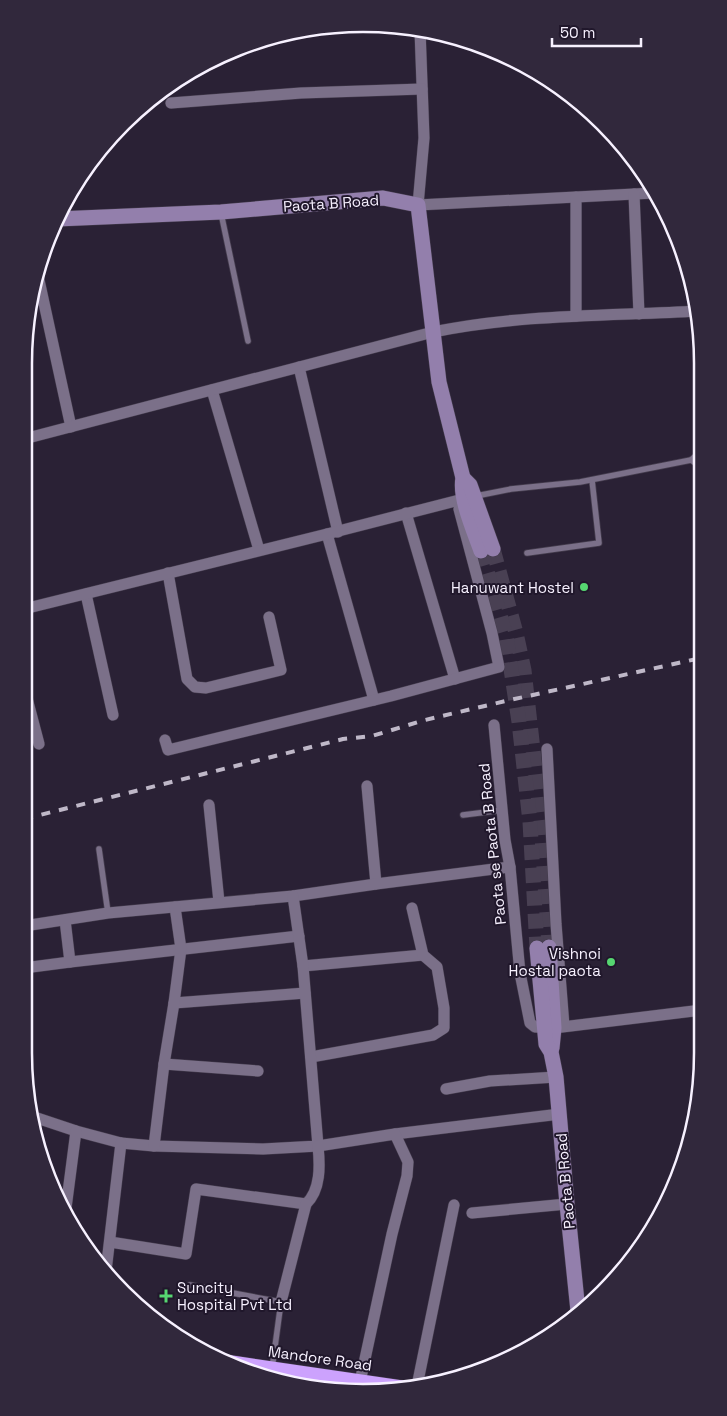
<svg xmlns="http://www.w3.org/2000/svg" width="727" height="1416" font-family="'Space Grotesk',sans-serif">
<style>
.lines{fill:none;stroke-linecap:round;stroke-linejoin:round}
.secondary-tunnel{stroke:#494053;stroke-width:15;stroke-dasharray:15 8;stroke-linecap:butt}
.lane-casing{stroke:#453d4e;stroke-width:7}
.street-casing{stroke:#453d4e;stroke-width:12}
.secondary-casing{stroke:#453d4e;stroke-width:16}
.highway-casing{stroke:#453d4e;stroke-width:16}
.lane{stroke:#7b7089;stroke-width:5.5}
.street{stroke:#7b7089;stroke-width:11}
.secondary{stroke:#937fac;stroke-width:15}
.highway{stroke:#cca2fd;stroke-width:15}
.rail{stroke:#bfb8c8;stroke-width:4;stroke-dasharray:9 9;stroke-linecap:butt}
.poi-dot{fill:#56d671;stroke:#20172b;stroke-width:2}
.labels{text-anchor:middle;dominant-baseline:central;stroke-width:4;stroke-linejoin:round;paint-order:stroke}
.street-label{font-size:15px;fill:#f7f1ff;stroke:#20172b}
.poi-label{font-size:15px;fill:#f7f1ff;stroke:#20172b;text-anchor:end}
.rim{fill:none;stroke:#f7f1ff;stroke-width:2.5}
</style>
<rect width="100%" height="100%" fill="#2a2135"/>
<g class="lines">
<g class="secondary-tunnel">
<polyline points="493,549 516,633 524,670 541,821 549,947"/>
<polyline points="481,551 506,636 519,722 530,822 537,948"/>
</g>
<g class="lane-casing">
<g id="lane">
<polyline points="221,213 248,341"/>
<polyline points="691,460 701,451"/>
<polyline points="476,496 511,489 580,482 691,460 701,467"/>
<polyline points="527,553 599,543 592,480"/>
<polyline points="463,815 503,810"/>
<polyline points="99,849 108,913"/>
<polyline points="190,1285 281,1302 272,1369"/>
</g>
</g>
<g class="street-casing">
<g id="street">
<polyline points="420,30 424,138 418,205 654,193"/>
<polyline points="171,103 301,93 422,89"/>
<polyline points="634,194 639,314"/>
<polyline points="37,271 71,427"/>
<polyline points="576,316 576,197"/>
<polyline points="299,367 338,532"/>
<polyline points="212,390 259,550"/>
<path d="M24,439l409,-107c87,-18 177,-16 265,-21"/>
<polyline points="406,513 455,679"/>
<polyline points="327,534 374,700"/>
<polyline points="168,573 187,679 195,687 206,688 281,670 269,617"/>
<polyline points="86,594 113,715"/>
<polyline points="24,609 327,534 471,497"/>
<polyline points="24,687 39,744"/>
<polyline points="494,725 505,840 510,867 520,973 530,1023 535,1027 554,1028 702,1010"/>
<polyline points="165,740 168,750 391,696 499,667 492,633 459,509"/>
<polyline points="547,749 556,924 564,1026"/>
<polyline points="367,786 376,884"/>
<polyline points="209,805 219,902"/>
<polyline points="24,926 108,913 293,896 376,884 510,867"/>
<polyline points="70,962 299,936"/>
<polyline points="303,966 423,955"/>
<polyline points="24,968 70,962 65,920"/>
<polyline points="174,1003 305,993"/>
<polyline points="311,1057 433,1035 444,1028 444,1008 437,967 423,955 412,908"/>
<polyline points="164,1064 258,1071"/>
<polyline points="446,1089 490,1081 556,1077"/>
<polyline points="34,1117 76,1131 121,1143 154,1146 263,1149 318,1146 303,966 293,896"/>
<polyline points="395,1134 560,1114"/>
<polyline points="154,1146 164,1064 174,1003 181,949 175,907"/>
<polyline points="66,1208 76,1131"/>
<polyline points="472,1213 567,1204"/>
<path d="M110,1242l76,12 10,-65 110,15c15,-14 14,-39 12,-58l77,-12 13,28 -1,14 -15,58 -32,148"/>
<polyline points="106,1271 121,1143"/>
<polyline points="281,1302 306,1204"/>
<polyline points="417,1386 454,1205"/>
</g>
</g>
<g class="secondary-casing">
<g id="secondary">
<path d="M57,219l164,-7 162,-14 35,7 21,177 24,96c-4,20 11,53 18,73"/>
<polyline points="463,478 470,485 493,549"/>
<polyline points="549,947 554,1028 552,1048"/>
<polyline points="537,948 546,1044 551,1052 556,1077 567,1204 578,1311"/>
</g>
</g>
<g class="highway-casing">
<polyline id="highway" points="225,1362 409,1389"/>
</g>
<use href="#lane" class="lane"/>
<use href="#street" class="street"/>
<use href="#secondary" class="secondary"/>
<use href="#highway" class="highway"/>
<polyline class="rail" points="24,819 343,739 372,736 425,720 510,700 701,658"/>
</g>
<g class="poi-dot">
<circle cx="584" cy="587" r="5"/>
<circle cx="611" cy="962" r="5"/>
<path d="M163.5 1288.5h5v5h5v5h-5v5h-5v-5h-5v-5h5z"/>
</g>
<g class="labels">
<g class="street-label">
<text transform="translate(331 203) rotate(-4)">Paota B Road</text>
<text transform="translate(492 844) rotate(-96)">Paota se Paota B Road</text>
<text transform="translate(565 1181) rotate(-95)">Paota B Road</text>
<text transform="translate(320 1358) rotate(8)">Mandore Road</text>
</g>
<g class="poi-label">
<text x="574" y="587">Hanuwant Hostel</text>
<text x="601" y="953">Vishnoi<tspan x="601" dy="17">Hostal paota</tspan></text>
<text x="177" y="1287" text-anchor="start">Suncity<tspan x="177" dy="17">Hospital Pvt Ltd</tspan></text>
</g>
</g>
<path d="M0 0H727V1416H0ZM363 32H363A331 331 0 0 1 694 363V1053A331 331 0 0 1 363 1384H363A331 331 0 0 1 32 1053V363A331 331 0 0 1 363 32Z" fill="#31283c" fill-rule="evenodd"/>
<path class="rim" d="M363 32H363A331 331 0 0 1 694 363V1053A331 331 0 0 1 363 1384H363A331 331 0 0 1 32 1053V363A331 331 0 0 1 363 32Z"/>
<path d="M552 38v8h89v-8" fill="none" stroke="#f7f1ff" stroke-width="2.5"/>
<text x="560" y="38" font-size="15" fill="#f7f1ff" stroke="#20172b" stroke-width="4" paint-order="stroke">50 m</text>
</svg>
